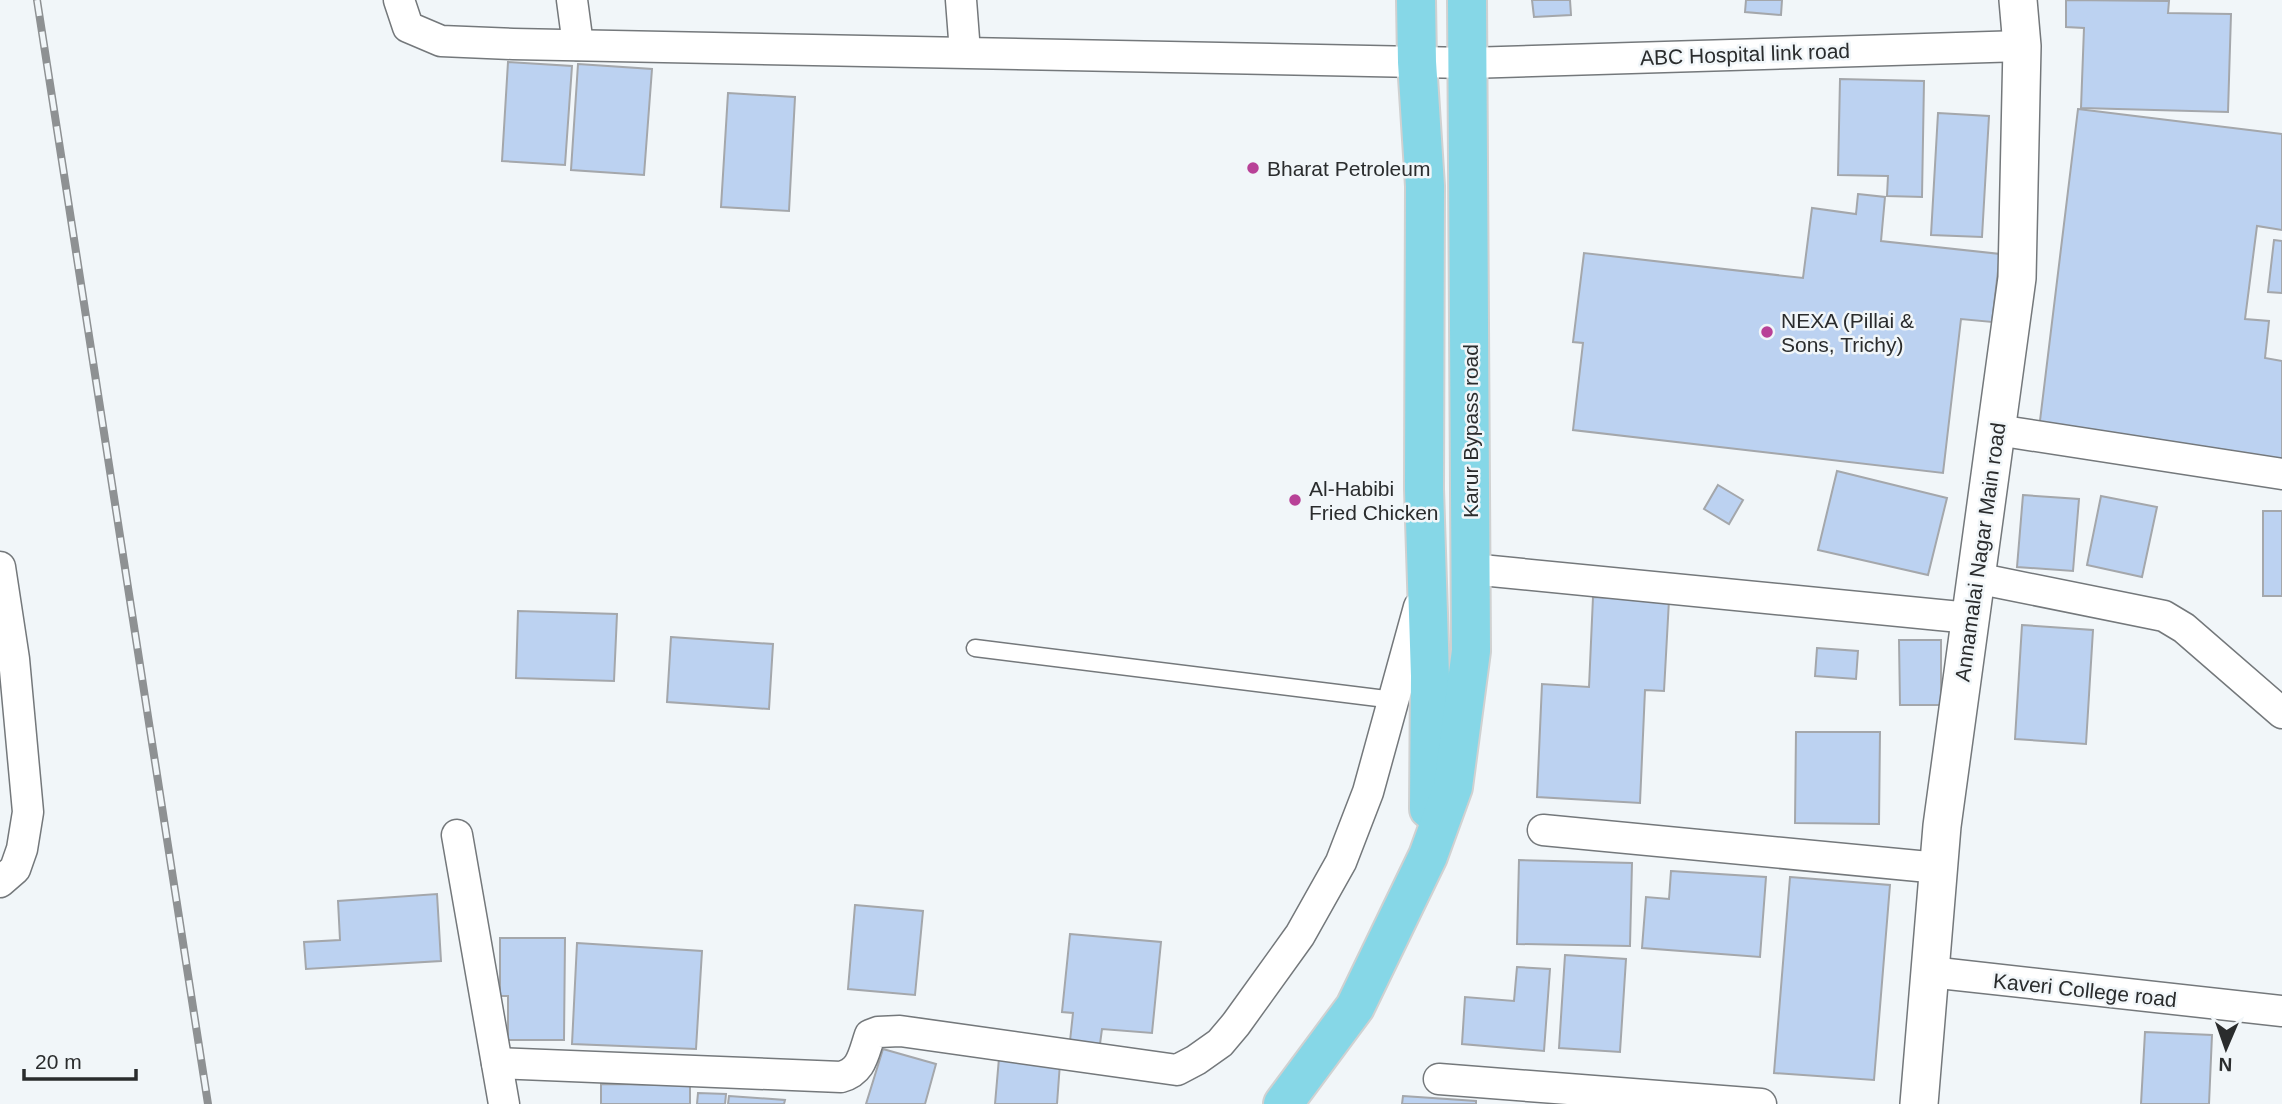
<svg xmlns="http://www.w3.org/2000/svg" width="2282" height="1104" font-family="Helvetica,sans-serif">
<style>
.building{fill:#bcd2f1;stroke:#a4a7ab;stroke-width:2}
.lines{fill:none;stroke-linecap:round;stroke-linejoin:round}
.service-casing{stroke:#74787b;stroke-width:19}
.minor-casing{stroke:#74787b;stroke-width:33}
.tertiary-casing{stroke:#74787b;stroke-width:40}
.primary-casing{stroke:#d0d1d1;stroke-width:42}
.service{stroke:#fff;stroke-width:16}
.minor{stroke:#fff;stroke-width:30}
.tertiary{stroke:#fff;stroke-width:37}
.primary{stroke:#86d7e7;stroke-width:38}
.rail-casing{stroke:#8e9193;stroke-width:8}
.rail{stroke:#f1f6f9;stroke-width:5;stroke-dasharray:16;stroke-linecap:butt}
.poi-dot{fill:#b84197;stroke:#f1f6f9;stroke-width:2.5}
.labels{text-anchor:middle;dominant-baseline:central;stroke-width:5;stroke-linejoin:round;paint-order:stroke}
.street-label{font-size:21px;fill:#2a2c2d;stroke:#f1f6f9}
.poi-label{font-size:21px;fill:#2a2c2d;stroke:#f1f6f9;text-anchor:start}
</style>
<rect width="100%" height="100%" fill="#f1f6f9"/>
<g class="building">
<polygon points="1532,0 1570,0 1571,15 1534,17"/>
<polygon points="1746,0 1782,0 1781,15 1745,12"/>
<polygon points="2066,0 2169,1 2168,13 2231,14 2228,112 2081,108 2084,28 2066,27"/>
<polygon points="508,62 572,66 565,165 502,161"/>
<polygon points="578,64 652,69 644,175 571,170"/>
<polygon points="1840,79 1924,81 1922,197 1887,196 1888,176 1838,175"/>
<polygon points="728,93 795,97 789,211 721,207"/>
<polygon points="2078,109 2282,134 2282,230 2257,226 2245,319 2269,321 2265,358 2282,361 2282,460 2039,429"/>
<polygon points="1938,113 1989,116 1982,237 1931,235"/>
<polygon points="1858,194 1885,197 1881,241 2000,254 1992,322 1961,319 1943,473 1573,430 1583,343 1573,342 1584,253 1803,278 1812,208 1856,214"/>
<polygon points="2274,240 2282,241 2282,293 2268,292"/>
<polygon points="1837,471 1947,498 1928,575 1818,550"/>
<polygon points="1718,485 1743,500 1729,524 1704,509"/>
<polygon points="2023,495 2079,499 2073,571 2017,567"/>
<polygon points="2101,496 2157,507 2142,577 2087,565"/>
<rect x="2263" y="511" width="19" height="85"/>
<polygon points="1593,597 1669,600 1664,691 1645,690 1640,803 1537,797 1542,684 1589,687"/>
<polygon points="518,611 617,614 614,681 516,678"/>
<polygon points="2022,625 2093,630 2086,744 2015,739"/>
<polygon points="671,637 773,644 769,709 667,702"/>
<polygon points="1899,640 1941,640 1941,705 1900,705"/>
<polygon points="1817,648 1858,651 1856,679 1815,676"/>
<polygon points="1796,732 1880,732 1879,824 1795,823"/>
<polygon points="1519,860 1632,863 1630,946 1517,944"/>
<polygon points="1671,871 1766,877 1760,957 1642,948 1646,897 1669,899"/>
<polygon points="1790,877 1890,885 1874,1080 1774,1073"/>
<polygon points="437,894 441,961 306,969 304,942 340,940 338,901"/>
<polygon points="855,905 923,911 915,995 848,989"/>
<polygon points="1070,934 1161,942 1152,1033 1102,1029 1100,1044 1070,1041 1073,1013 1062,1012"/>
<polygon points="500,938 565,938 564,1040 508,1040 508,996 500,996"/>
<polygon points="577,943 702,951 696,1049 572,1044"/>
<polygon points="1565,955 1626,959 1620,1052 1559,1048"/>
<polygon points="1517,967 1550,969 1544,1051 1462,1044 1465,997 1514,1001"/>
<polygon points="2145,1032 2212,1035 2209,1104 2141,1104"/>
<polygon points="883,1049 936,1064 925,1104 866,1104"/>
<polygon points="999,1058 1060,1063 1057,1104 995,1104"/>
<polygon points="601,1084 690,1085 690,1104 601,1104"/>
<polygon points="698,1093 726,1094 725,1104 697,1104"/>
<polygon points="729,1096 785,1100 784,1104 728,1104"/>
<polygon points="1403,1096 1476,1101 1476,1104 1402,1104"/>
</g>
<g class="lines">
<g class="service-casing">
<polyline id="service" points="975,648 1394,700"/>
</g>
<g class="minor-casing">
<g id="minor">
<polyline points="399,0 408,27 441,41 513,44 1468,63 2022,46"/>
<polyline points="572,0 578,45"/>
<polyline points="961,0 965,52"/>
<polyline points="1997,430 2282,474"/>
<polyline points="0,567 14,659 28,812 22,849 15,869 0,882"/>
<polyline points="1471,569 1970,618"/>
<polyline points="1976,578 2164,616 2184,628 2282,713"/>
<polyline points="1543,830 1939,868"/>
<polyline points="457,835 504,1104"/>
<polyline points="1930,972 2282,1011"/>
<path d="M497,1063l344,14c21,-6 22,-22 29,-42l8,-3 22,-1 277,39 19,-10 24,-17 16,-19 64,-89 41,-73 27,-70 51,-185"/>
<polyline points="1439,1079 1761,1104"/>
</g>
</g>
<g class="tertiary-casing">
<polyline id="tertiary" points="1919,1104 1942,826 2017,278 2022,46 2018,0"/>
</g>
<g class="primary-casing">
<g id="primary">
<polyline points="1416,0 1417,62 1425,186 1424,489 1430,676 1429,809"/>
<polyline points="1283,1104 1355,1007 1428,856 1453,787 1471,651 1467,0"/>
</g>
</g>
<use href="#service" class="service"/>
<use href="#minor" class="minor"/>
<use href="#tertiary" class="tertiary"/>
<use href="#primary" class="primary"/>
<g class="rail-casing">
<polyline id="rail" points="37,0 208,1104"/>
</g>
<use href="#rail" class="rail"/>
</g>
<g class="poi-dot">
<circle cx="1253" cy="168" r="7"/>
<circle cx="1767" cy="332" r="7"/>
<circle cx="1295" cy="500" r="7"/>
</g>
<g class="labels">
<g class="street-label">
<text transform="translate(1745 54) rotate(-2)">ABC Hospital link road</text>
<text transform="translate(1470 431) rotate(-90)">Karur Bypass road</text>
<text transform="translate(1980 552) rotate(-82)">Annamalai Nagar Main road</text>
<text transform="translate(2085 990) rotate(6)">Kaveri College road</text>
</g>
<g class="poi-label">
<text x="1267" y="168">Bharat Petroleum</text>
<text x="1781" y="320">NEXA (Pillai &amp;<tspan x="1781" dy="24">Sons, Trichy)</tspan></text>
<text x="1309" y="488">Al-Habibi<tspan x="1309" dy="24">Fried Chicken</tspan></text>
</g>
</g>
<g transform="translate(2226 1048) rotate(182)" stroke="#f1f6f9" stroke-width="5" paint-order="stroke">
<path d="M0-5L12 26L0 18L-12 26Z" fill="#2a2c2d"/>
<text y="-10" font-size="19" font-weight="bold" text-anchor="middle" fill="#2a2c2d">N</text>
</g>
<path d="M24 1069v10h112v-10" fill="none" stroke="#2a2c2d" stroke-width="3.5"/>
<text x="35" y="1069" font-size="21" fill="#2a2c2d" stroke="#f1f6f9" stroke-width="5" paint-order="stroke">20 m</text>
</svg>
